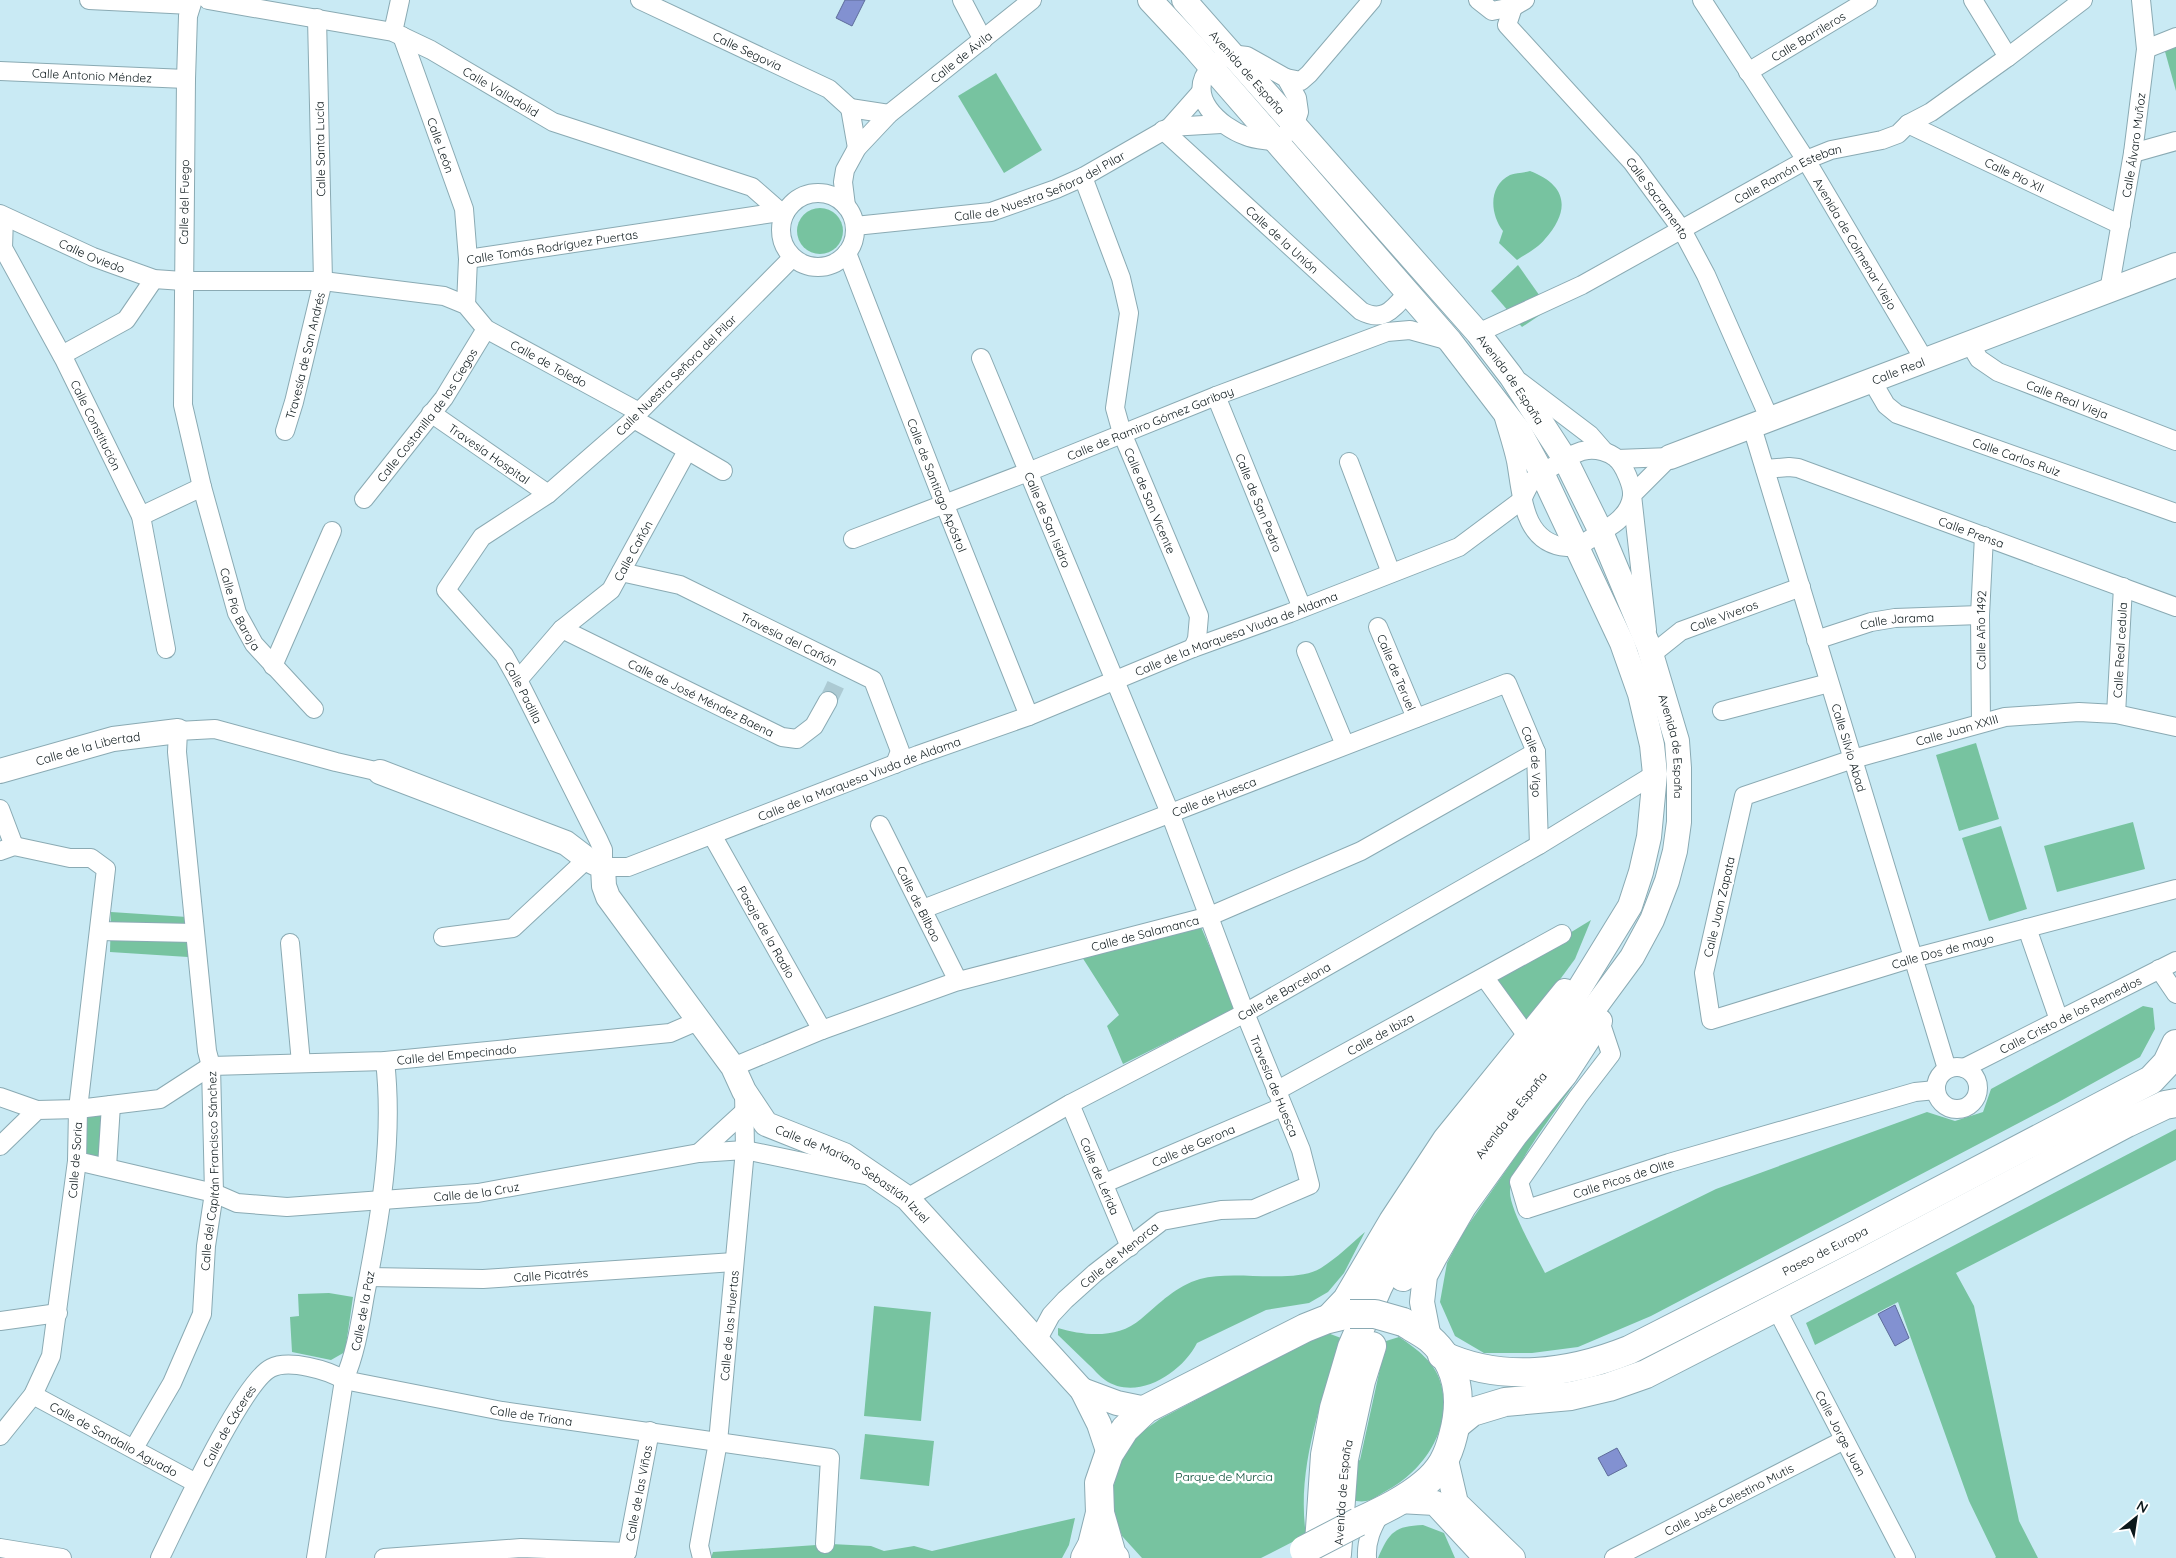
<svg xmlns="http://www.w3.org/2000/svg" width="2176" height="1558" font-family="Quicksand,sans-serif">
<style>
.green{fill:#77c3a0}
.water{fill:#8291d1;stroke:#5e6c9a}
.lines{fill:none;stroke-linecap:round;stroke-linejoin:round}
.street-tunnel{stroke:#accad3;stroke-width:18;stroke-dasharray:18 9;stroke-linecap:butt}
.street-casing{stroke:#8aaab3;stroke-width:20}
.secondary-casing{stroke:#8aaab3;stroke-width:26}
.primary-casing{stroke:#8aaab3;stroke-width:30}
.street{stroke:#fff;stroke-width:18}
.secondary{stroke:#fff;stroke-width:24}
.primary{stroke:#fff;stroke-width:28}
.primary-bridge-casing{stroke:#8aaab3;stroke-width:30;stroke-linecap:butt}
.primary-bridge{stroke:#fff;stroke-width:28}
.labels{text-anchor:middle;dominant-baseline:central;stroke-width:5;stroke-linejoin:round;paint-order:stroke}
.street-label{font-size:12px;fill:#0b171a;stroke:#fff}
.park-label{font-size:12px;fill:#00462f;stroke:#fff}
</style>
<rect width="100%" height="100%" fill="#c9eaf4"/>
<g class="green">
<polygon points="2176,44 2176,91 2164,48"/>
<polygon points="996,73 1042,150 1004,173 958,96"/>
<path d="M1530,171c37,14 41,39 15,68 -7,9 -19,15 -28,21l-18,-17 4,-12c-13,-17 -15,-45 7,-56 5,-2 14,-2 20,-4z"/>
<circle cx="820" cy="231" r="23"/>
<polygon points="1518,265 1549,309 1522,327 1491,291"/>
<polygon points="1976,743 1999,819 1959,831 1936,755"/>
<polygon points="2133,822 2145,869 2057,892 2044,846"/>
<polygon points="2001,826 2027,909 1989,921 1962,838"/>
<polygon points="111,912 187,917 188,957 110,952"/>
<polygon points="1591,920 1575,959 1528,1023 1496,978"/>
<polygon points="1201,927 1236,1008 1123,1064 1107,1026 1119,1015 1082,957"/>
<path d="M2143,1006l10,2 2,21 -15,28 -83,46 -406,213 -73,31 -46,6h-48l-29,-17 -15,-34 7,-39 17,-32 101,-146 7,2c-14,21 -62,82 -62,105 0,18 26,63 35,81l171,-84 211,-77 28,9 28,-9 8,-23z"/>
<polygon points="111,1107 107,1165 80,1159 81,1112"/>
<polygon points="2176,1129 2176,1160 1956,1273 1974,1306 2019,1521 2038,1558 1995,1558 1996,1557 1969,1501 1898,1302 1815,1345 1806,1323"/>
<path d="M1365,1232l-21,41 -16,19 -19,11 -43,7 -69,33c-15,30 -60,59 -92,37 -6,-4 -11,-11 -17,-16 -10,-10 -20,-19 -30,-29v-7c27,8 60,11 83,-9 19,-16 35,-33 59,-40 35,-10 93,6 121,-11 16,-10 30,-24 44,-36z"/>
<polygon points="329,1293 353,1297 345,1352 331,1360 292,1352 290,1317 299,1316 298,1294"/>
<polygon points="874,1306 931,1312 921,1421 864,1416"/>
<path d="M1325,1332l16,6c-19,62 -45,131 -35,197l-45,23h-119l-20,-22 -7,-19 -2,-21 2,-21 18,-37 27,-19z"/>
<path d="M1399,1337c18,12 37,26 42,47 12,44 -17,87 -55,107 -6,3 -13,9 -20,10 -5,1 -10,0 -15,-1l2,-37 7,-3 26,-119z"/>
<polygon points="865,1434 934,1441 929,1486 860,1479"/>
<polygon points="1075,1518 1069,1545 1062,1558 711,1558 713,1552 831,1544 871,1546 884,1551 914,1546 932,1551"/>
<path d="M1423,1525l21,8 11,25h-77c11,-26 17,-32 45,-33z"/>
</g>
<g class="water">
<polygon points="845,0 865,0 852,26 836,18"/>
<polygon points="1895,1305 1909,1338 1895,1346 1878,1314"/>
<polygon points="1617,1448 1627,1466 1608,1476 1598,1458"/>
</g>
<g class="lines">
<polyline class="street-tunnel" points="828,701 838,680"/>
<g class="street-casing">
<g id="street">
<polyline points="89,0 191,5"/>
<path id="s1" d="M193,0l-5,16 -2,63 -3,326 19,82 35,126 17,31 60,65"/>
<path id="s2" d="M208,0l185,32 38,18 122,72 199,65 32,28"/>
<path id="s3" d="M640,0l189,89 21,19"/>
<polyline points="962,0 983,40"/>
<polyline points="1478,0 1492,11 1513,7 1525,0"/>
<path id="s4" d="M1702,0l104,160 119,201"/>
<polyline points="1973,0 2008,57"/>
<path id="s5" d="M1513,7l-6,18 125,137 50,68 24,45 64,145"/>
<polyline points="393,32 400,0"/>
<path id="s6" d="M402,36l62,173 4,50 -2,46"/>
<polyline points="2146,49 2176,37"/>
<path d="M1230,54l17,2 39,22 11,20 2,14 -5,15 -18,15c-9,-2 -21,-2 -30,-6 -26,-9 -62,-41 -35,-69 5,-5 13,-9 19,-13z"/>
<path id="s7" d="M0,71l186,8"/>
<path id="s8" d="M1748,72l120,-72"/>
<polyline points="1286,78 1301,81 1309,74 1372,0"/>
<polyline points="850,108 857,148"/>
<polyline points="850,108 889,114"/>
<path id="s9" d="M1908,124l213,101"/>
<polyline points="1170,127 1221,124"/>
<path id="s10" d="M1163,130l198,181c23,12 32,-2 47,-19"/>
<polyline points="2133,153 2176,141"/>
<path id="s11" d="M1083,177l38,101 8,35 -14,95 7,25 77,183 -2,23 -4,9"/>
<circle cx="818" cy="230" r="37"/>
<path id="s12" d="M846,206l-3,-24 2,-12 12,-22 32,-34 143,-114"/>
<path id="s13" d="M0,214l93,43 61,22 29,2h140l121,15 22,9 20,24 153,83"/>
<path id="s14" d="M4,217l-1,31 62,113 76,155 25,133"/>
<path id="s15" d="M855,226l136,-14 65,-23 27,-12 87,-50 31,-35"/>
<path id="s16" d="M847,253l97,250 85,213"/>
<path id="s17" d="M792,258l-153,154 -5,7 -86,75 -66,43 -36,53 58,65 14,25 80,159 5,11v17h25l290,-112 111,-39 164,-68 97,-35 169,-66 63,-47"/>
<path id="s18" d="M468,259l318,-48"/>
<path id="s19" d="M2109,291l24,-138 13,-104 -5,-49"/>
<path id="s20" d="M1478,333l104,-48 224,-125 25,-10 51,-10 16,-6 10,-10 23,-12 77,-55 75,-57"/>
<path id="s21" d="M1970,344l9,15 19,13 178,69"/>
<polyline points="62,355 126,320 154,279"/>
<path id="s22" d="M981,358l189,455 75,200 56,137 9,35 -56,24 -33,1 -59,11 -67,52 -30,27 -14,15 -13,24"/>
<path id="s23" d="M1872,381l14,24 11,9 279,99"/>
<polyline points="1520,382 1590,435 1604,451"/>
<path id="s24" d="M1216,396l86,212"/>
<path id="s25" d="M431,413l117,81"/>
<path d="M1504,418c4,14 9,29 12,43 6,34 7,83 51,86 14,1 25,-10 37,-17 13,-7 26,-18 28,-34 1,-10 -8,-31 -16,-38 -7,-6 -19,-9 -28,-8 -12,1 -21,8 -31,14 -22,13 -25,12 -35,36"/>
<polyline points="634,419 723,471"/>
<path id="s26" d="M1752,427l195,642"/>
<path id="s27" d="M285,431l9,-29 29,-121 -6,-263"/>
<polyline points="1617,459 1670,457"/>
<polyline points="1349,462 1391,573"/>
<path id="s28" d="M1765,469l24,-2 9,1 378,139"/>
<path id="s29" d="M364,499l80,-101 42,-69"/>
<polyline points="141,516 202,487"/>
<path id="s30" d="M853,539l175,-67 188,-76 171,-64 23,-2 40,11"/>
<path id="s31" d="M621,572l59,13 193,95 27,71 -5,13"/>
<path id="s32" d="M1378,627l38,91"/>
<path id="s33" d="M562,629l220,108 15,2 17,-13 14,-25"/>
<polyline points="1647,630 1632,495 1670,457"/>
<path id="s34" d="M1816,640l55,-18 24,-4 85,-3"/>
<polyline points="1306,651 1345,745"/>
<path id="s35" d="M1651,655l30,-24 120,-44"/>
<polyline points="273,666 332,531"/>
<path id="s36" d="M518,680l44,-51 49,-39 76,-139"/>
<polyline points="1722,711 1829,683"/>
<path id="s37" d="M2116,714l7,-127"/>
<path id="s38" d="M1981,722l-1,-107 4,-79"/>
<path id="s39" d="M2176,727l-60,-13 -37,-2 -74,5 -152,42 -109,37 -40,177 7,47 202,-62 263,-69"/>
<polyline points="0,809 14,846"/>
<path id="s40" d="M880,825l78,156"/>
<path id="s41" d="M712,835l110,195"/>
<polyline points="0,851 14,846 70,858 91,858 106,869 78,1109 77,1161 51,1356 33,1395 0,1436"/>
<path id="s42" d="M923,909l584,-226 29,69 3,93"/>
<polyline points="2027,928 2059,1020"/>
<polyline points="99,931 194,933"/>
<polyline points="443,937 513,928 587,859"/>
<polyline points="290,943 301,1063"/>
<polyline points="2159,969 2176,994"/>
<polyline points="1485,978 1527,1036"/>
<path id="s43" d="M1600,1021l11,33 -33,43 -59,85 8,27 142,-46 246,-71 21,-2"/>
<circle cx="1957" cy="1088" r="21"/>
<path id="s44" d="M733,1067l89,-37 133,-48 255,-66 151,-65 175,-99"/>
<path id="s45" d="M1964,1068l212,-107"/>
<path id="s46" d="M1276,1091l286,-157"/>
<polyline points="0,1097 37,1110"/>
<path id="s47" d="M1070,1104l60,143"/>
<path id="s48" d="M0,1146l37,-36 41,-1 82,-10 51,-33 174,-5 285,-28 30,-13"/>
<polyline points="699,1153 745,1111"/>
<path id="s49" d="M77,1161l137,32 23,10 50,4 191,-14 221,-40 46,-3 125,26"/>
<polyline points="107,1167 111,1105"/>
<path id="s50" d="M1105,1183l177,-76"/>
<path id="s51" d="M907,1198l163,-94 175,-91 294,-168 116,-71"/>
<path id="s52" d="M369,1277l114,2 251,-17"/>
<path id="s53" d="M1776,1308l130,250"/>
<polyline points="0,1321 58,1313"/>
<path id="s54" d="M33,1395l163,88"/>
<path id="s55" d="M134,1448l38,-65 30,-69 4,-68 8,-53 -3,-127 -4,-15 -30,-299 1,-21 37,-2 121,33 44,10"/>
<polyline points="0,1548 62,1558"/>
<path id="s56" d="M627,1552l23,-121"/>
<path id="s57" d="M160,1558c17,-34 82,-176 111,-190 18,-9 57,2 73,12l158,31 328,47 -5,86"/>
<path id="s58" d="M316,1558l28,-178c12,-27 16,-56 21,-85 15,-76 29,-156 20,-234"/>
<polyline points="384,1558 521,1548 627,1552"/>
<path id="s59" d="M702,1558l-3,-12 19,-104 27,-292 -1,-59"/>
<path d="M1367,1558c-1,-18 5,-30 14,-46"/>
<path id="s60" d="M1614,1558l230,-118"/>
</g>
</g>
<g class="secondary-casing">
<g id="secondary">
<polyline points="1150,0 1193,46 1450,341 1519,431 1542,473 1622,643 1640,694 1652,745 1655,774 1649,837 1641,872 1630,906 1560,1020"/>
<path id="s61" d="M1184,0l294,333 33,43 54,83 36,73 48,115 28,94 2,27v54l-4,29 -8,30 -15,39 -20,37 -56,76"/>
<path id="s62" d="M1670,457l506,-192"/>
<path id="s63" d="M0,771l113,-32 65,-8"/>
<path id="s64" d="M380,772l186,71 21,16 16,8 1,19 4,11 125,170 11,24 22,33 78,31 63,43 175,192 17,34 10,30"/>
<polyline points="1325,1320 1345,1299 1391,1221 1445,1139 1565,991"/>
<polyline points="1429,1338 1422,1302 1425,1276 1435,1257 1464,1207 1515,1136 1565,1075 1600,1021"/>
<polyline points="1082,1390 1117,1403 1146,1409"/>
<polyline points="1446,1460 1456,1503 1513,1558"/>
<polyline points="1399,1501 1435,1503 1486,1558"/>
</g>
</g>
<g class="primary-casing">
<g id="primary">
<path id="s65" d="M1403,1277c42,-91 112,-166 173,-244"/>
<path id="s66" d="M1442,1355c60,28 127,19 187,-5l228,-116 294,-154 16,-17 9,-19"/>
<polyline points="1456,1425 1472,1412 1505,1402 1571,1396 1609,1387 1646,1374 1870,1259 2127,1123 2165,1105 2176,1103"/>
<path d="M1358,1522c23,-11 47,-22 66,-38 17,-14 24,-28 29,-48 10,-36 6,-72 -24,-98 -8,-6 -18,-11 -26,-16"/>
<path id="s67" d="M1337,1554l7,-95 17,-78 11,-35"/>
<polyline points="1085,1558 1092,1545 1100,1513"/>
<polyline points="1115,1558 1112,1555 1100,1513 1099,1483 1109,1454 1125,1429 1146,1409 1305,1328 1325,1320 1350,1314"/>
<polyline points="1318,1558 1325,1455 1334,1408 1352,1347 1378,1287 1416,1212 1448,1163 1560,1020"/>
</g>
</g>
<use href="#street" class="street"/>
<use href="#secondary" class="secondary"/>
<use href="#primary" class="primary"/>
<g class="primary-bridge-casing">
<g id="primary-bridge">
<polyline points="1350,1314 1375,1314 1403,1322"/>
<polyline points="1304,1550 1358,1522"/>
</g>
</g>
<use href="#primary-bridge" class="primary-bridge"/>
</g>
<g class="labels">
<g class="street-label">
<text stroke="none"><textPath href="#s8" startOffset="70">Calle Barrileros</textPath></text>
<text stroke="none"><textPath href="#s3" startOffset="119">Calle Segovia</textPath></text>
<text stroke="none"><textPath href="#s12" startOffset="200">Calle de Ávila</textPath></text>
<text stroke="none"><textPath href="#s61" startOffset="96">Avenida de España</textPath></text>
<text stroke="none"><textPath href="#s7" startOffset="92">Calle Antonio Méndez</textPath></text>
<text stroke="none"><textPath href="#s2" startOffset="311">Calle Valladolid</textPath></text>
<text stroke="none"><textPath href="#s6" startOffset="116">Calle León</textPath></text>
<text stroke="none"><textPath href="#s19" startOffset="148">Calle Álvaro Muñoz</textPath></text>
<text transform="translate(320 149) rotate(-91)">Calle Santa Lucía</text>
<text stroke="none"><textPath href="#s9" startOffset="118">Calle Pío XII</textPath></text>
<text stroke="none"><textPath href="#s20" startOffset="349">Calle Ramón Esteban</textPath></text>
<text stroke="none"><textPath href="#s15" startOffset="191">Calle de Nuestra Señora del Pilar</textPath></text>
<text stroke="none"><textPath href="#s5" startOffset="249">Calle Sacramento</textPath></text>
<text transform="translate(184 202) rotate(-89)">Calle del Fuego</text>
<text stroke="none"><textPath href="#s10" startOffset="162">Calle de la Unión</textPath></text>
<text stroke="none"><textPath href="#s4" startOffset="288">Avenida de Colmenar Viejo</textPath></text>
<text stroke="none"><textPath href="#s18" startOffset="85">Calle Tomás Rodríguez Puertas</textPath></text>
<text stroke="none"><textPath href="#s13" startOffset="101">Calle Oviedo</textPath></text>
<text stroke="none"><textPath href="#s27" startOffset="78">Travesía de San Andrés</textPath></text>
<text stroke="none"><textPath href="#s13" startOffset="585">Calle de Toledo</textPath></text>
<text stroke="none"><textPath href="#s62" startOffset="244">Calle Real</textPath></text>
<text transform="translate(676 375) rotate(-45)">Calle Nuestra Señora del Pilar</text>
<text stroke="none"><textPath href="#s61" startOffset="501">Avenida de España</textPath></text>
<text stroke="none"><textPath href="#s21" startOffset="115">Calle Real Vieja</textPath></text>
<text stroke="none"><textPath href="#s29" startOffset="105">Calle Costanilla de los Ciegos</textPath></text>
<text stroke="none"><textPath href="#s30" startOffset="319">Calle de Ramiro Gómez Garibay</textPath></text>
<text stroke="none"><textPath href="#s14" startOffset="231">Calle Constitución</textPath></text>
<text stroke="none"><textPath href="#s25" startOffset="71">Travesía Hospital</textPath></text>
<text stroke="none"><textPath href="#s23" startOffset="169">Calle Carlos Ruiz</textPath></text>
<text stroke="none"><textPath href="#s16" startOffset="249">Calle de Santiago Apóstol</textPath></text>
<text stroke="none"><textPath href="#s11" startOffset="339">Calle de San Vicente</textPath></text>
<text stroke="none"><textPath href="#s24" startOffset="115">Calle de San Pedro</textPath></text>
<text stroke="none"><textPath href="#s22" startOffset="175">Calle de San Isidro</textPath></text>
<text stroke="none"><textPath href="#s28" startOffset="218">Calle Prensa</textPath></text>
<text stroke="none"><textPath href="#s36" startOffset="175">Calle Cañón</textPath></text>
<text stroke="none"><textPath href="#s1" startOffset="618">Calle Pío Baroja</textPath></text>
<text stroke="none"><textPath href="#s35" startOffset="84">Calle Viveros</textPath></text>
<text stroke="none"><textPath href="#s34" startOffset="84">Calle Jarama</textPath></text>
<text stroke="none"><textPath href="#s38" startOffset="92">Calle Año 1492</textPath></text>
<text stroke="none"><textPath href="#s17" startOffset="1482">Calle de la Marquesa Viuda de Aldama</textPath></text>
<text stroke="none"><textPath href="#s31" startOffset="182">Travesía del Cañón</textPath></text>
<text stroke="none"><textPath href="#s37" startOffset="64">Calle Real cedula</textPath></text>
<text stroke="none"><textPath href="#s32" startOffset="49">Calle de Teruel</textPath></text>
<text stroke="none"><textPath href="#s17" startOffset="612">Calle Padilla</textPath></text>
<text stroke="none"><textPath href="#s33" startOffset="155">Calle de José Méndez Baena</textPath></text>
<text transform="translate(1957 730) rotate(-16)">Calle Juan XXIII</text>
<text stroke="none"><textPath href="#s61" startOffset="906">Avenida de España</textPath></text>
<text stroke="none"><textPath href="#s63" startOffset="91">Calle de la Libertad</textPath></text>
<text stroke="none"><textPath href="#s26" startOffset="335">Calle Silvio Abad</textPath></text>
<text stroke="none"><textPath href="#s42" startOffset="710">Calle de Vigo</textPath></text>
<text stroke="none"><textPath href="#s17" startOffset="1078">Calle de la Marquesa Viuda de Aldama</textPath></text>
<text stroke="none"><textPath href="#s42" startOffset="312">Calle de Huesca</textPath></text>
<text stroke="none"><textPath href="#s40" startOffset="88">Calle de Bilbao</textPath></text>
<text transform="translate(1719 907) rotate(-77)">Calle Juan Zapata</text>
<text stroke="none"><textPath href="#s41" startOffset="111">Pasaje de la Radio</textPath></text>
<text stroke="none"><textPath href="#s44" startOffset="434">Calle de Salamanca</textPath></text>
<text stroke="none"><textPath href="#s39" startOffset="916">Calle Dos de mayo</textPath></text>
<text stroke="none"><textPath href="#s51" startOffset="430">Calle de Barcelona</textPath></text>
<text stroke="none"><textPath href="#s45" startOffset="119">Calle Cristo de los Remedios</textPath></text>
<text stroke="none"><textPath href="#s46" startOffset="119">Calle de Ibiza</textPath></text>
<text stroke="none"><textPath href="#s48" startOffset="482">Calle del Empecinado</textPath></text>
<text stroke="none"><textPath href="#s22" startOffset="785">Travesía de Huesca</textPath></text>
<text stroke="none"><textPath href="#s65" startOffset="195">Avenida de España</textPath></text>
<text stroke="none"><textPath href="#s50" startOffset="96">Calle de Gerona</textPath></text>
<text transform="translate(75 1160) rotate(-86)">Calle de Soria</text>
<text stroke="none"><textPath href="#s55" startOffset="294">Calle del Capitán Francisco Sánchez</textPath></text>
<text stroke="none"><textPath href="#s64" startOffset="652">Calle de Mariano Sebastián Izuel</textPath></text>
<text stroke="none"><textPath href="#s47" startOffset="78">Calle de Lérida</textPath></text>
<text stroke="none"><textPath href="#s43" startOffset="322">Calle Picos de Olite</textPath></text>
<text stroke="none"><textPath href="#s49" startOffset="406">Calle de la Cruz</textPath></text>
<text stroke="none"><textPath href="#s66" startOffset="412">Paseo de Europa</textPath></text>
<text transform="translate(1119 1255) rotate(-39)">Calle de Menorca</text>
<text stroke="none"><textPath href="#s52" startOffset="182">Calle Picatrés</textPath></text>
<text stroke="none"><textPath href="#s58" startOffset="252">Calle de la Paz</textPath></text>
<text stroke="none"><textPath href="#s59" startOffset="235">Calle de las Huertas</textPath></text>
<text stroke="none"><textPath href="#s57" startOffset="488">Calle de Triana</textPath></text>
<text stroke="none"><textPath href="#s57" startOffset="149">Calle de Cáceres</textPath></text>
<text stroke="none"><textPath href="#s53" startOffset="141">Calle Jorge Juan</textPath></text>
<text stroke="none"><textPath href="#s54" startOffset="92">Calle de Sandalio Aguado</textPath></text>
<text stroke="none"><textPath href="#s67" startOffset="62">Avenida de España</textPath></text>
<text stroke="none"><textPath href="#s56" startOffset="60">Calle de las Viñas</textPath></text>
<text stroke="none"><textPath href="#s60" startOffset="129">Calle José Celestino Mutis</textPath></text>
</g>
<g class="park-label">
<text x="1224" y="1476">Parque de Murcia</text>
</g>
</g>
<g transform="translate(2136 1518) rotate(30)" stroke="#ffffff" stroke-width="4" paint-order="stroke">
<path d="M0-4L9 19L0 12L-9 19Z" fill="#0b171a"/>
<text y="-8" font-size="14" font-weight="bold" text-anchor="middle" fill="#0b171a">N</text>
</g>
</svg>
